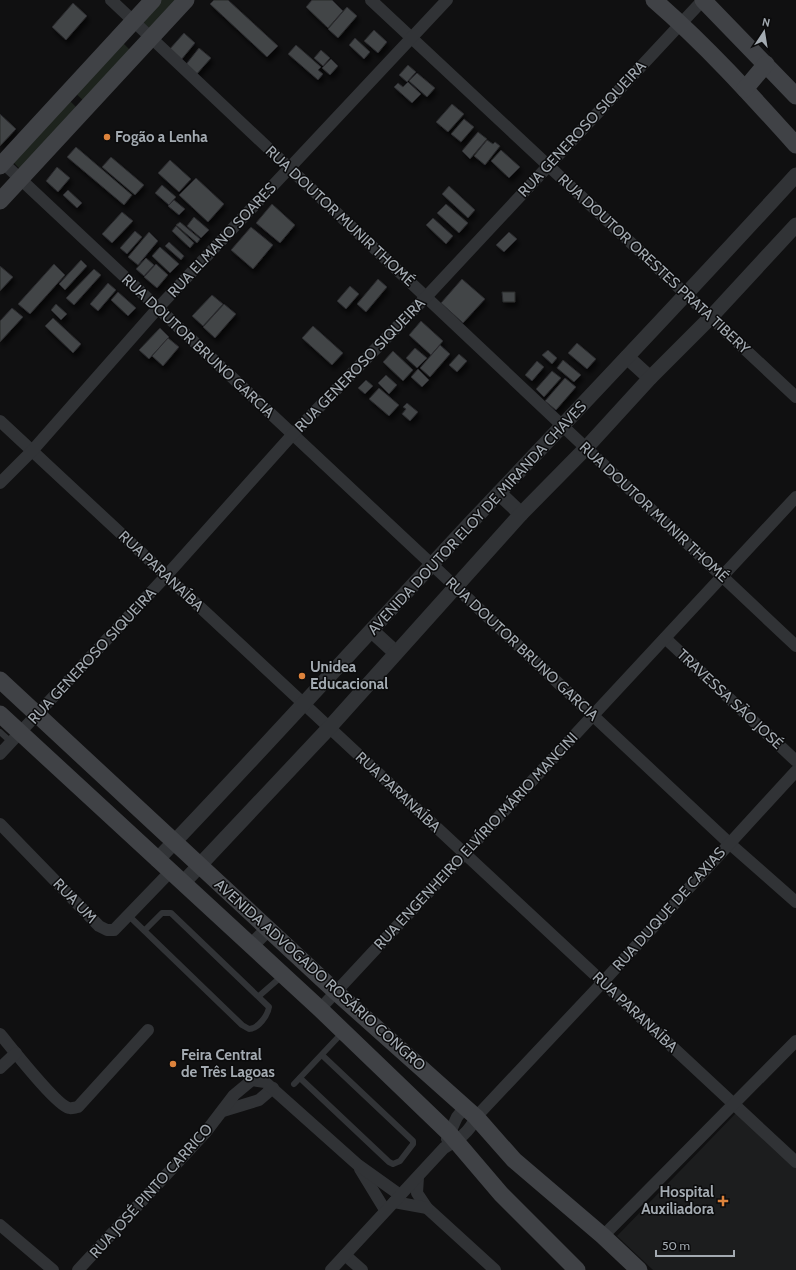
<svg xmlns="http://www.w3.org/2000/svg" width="796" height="1270" font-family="Cabin,sans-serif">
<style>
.built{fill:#1c1d1e}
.green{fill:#1d231d}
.building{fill:#424447;stroke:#2a2b2d;filter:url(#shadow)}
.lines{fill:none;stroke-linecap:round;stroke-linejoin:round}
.service{stroke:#313336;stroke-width:6}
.minor{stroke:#313336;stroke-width:12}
.tertiary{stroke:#313336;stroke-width:15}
.secondary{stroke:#404246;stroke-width:17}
.poi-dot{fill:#dd833c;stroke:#0b0b0c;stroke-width:1.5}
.labels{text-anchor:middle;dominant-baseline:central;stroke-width:3;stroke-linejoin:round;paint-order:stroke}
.street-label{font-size:15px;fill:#a3aab1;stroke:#0b0b0c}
.poi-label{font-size:15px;font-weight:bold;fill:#a3aab1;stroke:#0b0b0c;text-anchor:start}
</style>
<defs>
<filter id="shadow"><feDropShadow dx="2.5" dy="4.5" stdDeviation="2" flood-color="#0009"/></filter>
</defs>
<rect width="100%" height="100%" fill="#101011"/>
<polygon class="built" points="737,1112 796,1166 796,1270 653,1270 617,1236"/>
<g class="green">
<polygon points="159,0 179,0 152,31 140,20"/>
<polygon points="121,41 132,52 85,102 73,91"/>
<polygon points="66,97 77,108 21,170 10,159"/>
</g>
<g class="building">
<polygon points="214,0 228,0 278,46 267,57 210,4"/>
<polygon points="312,0 332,0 343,11 328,28 306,7"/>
<polygon points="73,3 87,16 66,40 52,27"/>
<polygon points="347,7 357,16 338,38 328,29"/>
<polygon points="374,30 387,42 378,53 364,41"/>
<polygon points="184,33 195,43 181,60 169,50"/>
<polygon points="355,38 370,52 364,59 349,45"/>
<polygon points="296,45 321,67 318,70 323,74 318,80 288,54"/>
<polygon points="199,48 211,58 195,76 184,67"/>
<polygon points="321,50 330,58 323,66 314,58"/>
<polygon points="331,59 338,66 330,75 322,68"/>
<polygon points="408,65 416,72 407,82 399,75"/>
<polygon points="417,73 435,88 427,97 409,81"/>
<polygon points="408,82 421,94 412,103 394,87 398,83 403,87"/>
<polygon points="452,104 464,114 448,132 436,122"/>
<polygon points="0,114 16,129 0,146"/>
<polygon points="464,119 474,127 461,142 451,134"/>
<polygon points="478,132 487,139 470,159 462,151"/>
<polygon points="487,140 493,144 495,142 500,146 485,165 474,156"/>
<polygon points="76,147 132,195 124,205 67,157"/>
<polygon points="501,150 520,167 509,178 491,161"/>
<polygon points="111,157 144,185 135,195 102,167"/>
<polygon points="170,160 191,179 179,192 158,173"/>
<polygon points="57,167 70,178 58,192 46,181"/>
<polygon points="196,178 224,204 208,222 179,195"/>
<polygon points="162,185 176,197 169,205 155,193"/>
<polygon points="449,186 475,210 468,218 442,194"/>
<polygon points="68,190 82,203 77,208 63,195"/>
<polygon points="174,200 185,209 179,215 168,206"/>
<polygon points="272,204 295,225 280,243 256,223"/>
<polygon points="446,204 468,223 459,233 437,213"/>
<polygon points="122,212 133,221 112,243 102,234"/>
<polygon points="194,217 209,230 201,238 187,226"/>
<polygon points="433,218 453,236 446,244 426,225"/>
<polygon points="180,222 200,239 197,243 176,225"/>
<polygon points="176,226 194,243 190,248 172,231"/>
<polygon points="251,227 273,245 253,269 231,250"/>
<polygon points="135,231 142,237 127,254 120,248"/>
<polygon points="149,232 158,241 138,265 128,257"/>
<polygon points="509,232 517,239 504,252 496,245"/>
<polygon points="169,242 184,256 181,260 165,246"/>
<polygon points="160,247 179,264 170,273 152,256"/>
<polygon points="146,258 154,265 144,276 136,269"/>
<polygon points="81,260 87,266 65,290 59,284"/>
<polygon points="54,264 65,275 30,314 18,304"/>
<polygon points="156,264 168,275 157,288 144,277"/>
<polygon points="0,266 13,277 0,291"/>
<polygon points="94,269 101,275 74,305 66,298"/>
<polygon points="378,279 387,287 366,312 357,304"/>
<polygon points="462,279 485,299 463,323 441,303"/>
<polygon points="108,283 116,290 98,311 90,304"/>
<polygon points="350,286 359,294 346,309 337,301"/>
<polygon points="118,292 136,308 128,316 111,300"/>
<polygon points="502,292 515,292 515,302 503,302"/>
<polygon points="212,295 223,304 203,326 192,316"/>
<polygon points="56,304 67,314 61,320 51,310"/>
<polygon points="224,304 236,314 215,338 203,327"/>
<polygon points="12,308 23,317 0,342 0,321"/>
<polygon points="53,318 81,344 73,353 45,326"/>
<polygon points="421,321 443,341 431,355 409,335"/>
<polygon points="313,326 343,353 332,365 302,338"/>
<polygon points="160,328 169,337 149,359 139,350"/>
<polygon points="168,338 179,347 163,366 152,356"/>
<polygon points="577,343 596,359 587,369 568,353"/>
<polygon points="440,345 450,354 430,377 420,368"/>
<polygon points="415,348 427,358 417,368 406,358"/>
<polygon points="548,350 557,358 552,364 542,355"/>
<polygon points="393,351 413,370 403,381 383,362"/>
<polygon points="459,354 467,361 457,372 449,365"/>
<polygon points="563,360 581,375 574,382 557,368"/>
<polygon points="537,361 544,367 532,381 525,375"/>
<polygon points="418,369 429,380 422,387 411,377"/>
<polygon points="552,371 561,378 544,397 536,389"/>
<polygon points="386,375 397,385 389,394 378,383"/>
<polygon points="565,378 576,387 556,410 545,401"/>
<polygon points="366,380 373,386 365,394 358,388"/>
<polygon points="379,388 399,405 389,416 369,399"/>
<polygon points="407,403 418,412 410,421 402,414 406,409 403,407"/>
</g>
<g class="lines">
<g class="service">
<polyline points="0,732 11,742"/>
<path d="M128,915l114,110 7,4c9,0 19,-14 20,-22l-98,-94h-9l-17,17"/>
<polyline points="259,996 282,976"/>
<polyline points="300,1078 389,1162 393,1164 400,1161 413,1144 413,1141 322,1055"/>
<polyline points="294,1084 342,1033"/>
</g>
<g class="minor">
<polyline points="111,0 796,646"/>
<polyline points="371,0 796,397"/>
<polyline points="0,160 729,843 796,902"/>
<polyline points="0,421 796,1162"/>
<polyline points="0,483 32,451 158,308 447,0"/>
<polyline points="665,638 796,761"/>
<polyline points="0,754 166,576 293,434 426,297 703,0"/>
<polyline points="0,824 99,926 107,930 114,930 170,872"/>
<polyline points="320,1009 796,497"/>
<path d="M0,1034c11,13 56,71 69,74 2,1 7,-1 9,-1l70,-77"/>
<polyline points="0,1068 16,1053"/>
<polyline points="223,1111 259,1100 273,1088"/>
<polyline points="447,1139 457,1117 465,1107"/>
<polyline points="360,1169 385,1210"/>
<polyline points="418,1177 417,1193 427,1208 495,1270"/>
<polyline points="394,1202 427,1208"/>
<polyline points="0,1225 53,1270"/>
<polyline points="603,1236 796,1041"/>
<polyline points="345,1255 362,1270"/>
<polyline points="78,1270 205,1133 234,1095 252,1080 265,1082 358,1165 400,1195"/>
<path d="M331,1270l113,-122c15,-9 25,-15 32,-31l127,-135 193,-211"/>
</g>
<g class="tertiary">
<polyline points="627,357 650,378"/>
<polyline points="499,493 521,514"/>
<polyline points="372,631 396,653"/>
<path d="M157,860c103,-107 203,-218 304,-327 112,-119 225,-237 335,-358"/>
<polyline points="183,883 329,728 521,514 586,448 650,378 711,317 796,225"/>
<polyline points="252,945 268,929"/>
</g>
<g class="secondary">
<path d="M654,0c51,44 97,95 142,145"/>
<polyline points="703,0 796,96"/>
<polyline points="745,89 766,64"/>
<polyline points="0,166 153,0"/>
<polyline points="0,201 186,0"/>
<polyline points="0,680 336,992 476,1117 514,1160 603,1236 639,1270"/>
<polyline points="0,714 320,1009 449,1133 501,1194 577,1270"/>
</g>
</g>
<g class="poi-dot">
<circle cx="107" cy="137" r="4"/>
<circle cx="302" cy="676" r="4"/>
<circle cx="173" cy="1064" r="4"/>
<path d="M721 1195h4v4h4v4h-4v4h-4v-4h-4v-4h4z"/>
</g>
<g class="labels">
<g class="street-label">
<text transform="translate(582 129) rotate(-47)">RUA GENEROSO SIQUEIRA</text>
<text transform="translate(340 216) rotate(43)">RUA DOUTOR MUNIR THOMÉ</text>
<text transform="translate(222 240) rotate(-47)">RUA ELMANO SOARES</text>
<text transform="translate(654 264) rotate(43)">RUA DOUTOR ORESTES PRATA TIBERY</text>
<text transform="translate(198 346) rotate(43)">RUA DOUTOR BRUNO GARCIA</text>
<text transform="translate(360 365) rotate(-46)">RUA GENEROSO SIQUEIRA</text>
<text transform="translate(654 512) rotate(43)">RUA DOUTOR MUNIR THOMÉ</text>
<text transform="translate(477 518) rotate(-47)">AVENIDA DOUTOR ELOY DE MIRANDA CHAVES</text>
<text transform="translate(161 571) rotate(43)">RUA PARANAÍBA</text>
<text transform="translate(522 649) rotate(43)">RUA DOUTOR BRUNO GARCIA</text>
<text transform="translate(92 656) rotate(-47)">RUA GENEROSO SIQUEIRA</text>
<text transform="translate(730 699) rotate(43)">TRAVESSA SÃO JOSÉ</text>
<text transform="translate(398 792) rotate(43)">RUA PARANAÍBA</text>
<text transform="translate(476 841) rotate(-47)">RUA ENGENHEIRO ELVÍRIO MÁRIO MANCINI</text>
<text transform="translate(75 901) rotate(46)">RUA UM</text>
<text transform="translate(669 909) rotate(-48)">RUA DUQUE DE CAXIAS</text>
<text transform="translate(320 975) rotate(42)">AVENIDA ADVOGADO ROSÁRIO CONGRO</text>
<text transform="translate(635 1012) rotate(43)">RUA PARANAÍBA</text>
<text transform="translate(151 1191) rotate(-48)">RUA JOSÉ PINTO CARRICO</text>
</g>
<g class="poi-label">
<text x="115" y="137">Fogão a Lenha</text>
<text x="310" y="667">Unidea<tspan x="310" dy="17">Educacional</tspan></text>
<text x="181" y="1055">Feira Central<tspan x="181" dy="17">de Três Lagoas</tspan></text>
<text x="714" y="1192" text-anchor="end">Hospital<tspan x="714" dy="17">Auxiliadora</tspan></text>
</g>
</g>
<g transform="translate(764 32) rotate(12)" stroke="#0b0b0c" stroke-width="3" paint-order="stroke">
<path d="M0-3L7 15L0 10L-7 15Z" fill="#a3aab1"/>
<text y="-6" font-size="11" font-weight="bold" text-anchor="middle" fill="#a3aab1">N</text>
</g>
<path d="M656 1250v6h78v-6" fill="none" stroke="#a3aab1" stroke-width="2"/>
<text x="662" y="1250" font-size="12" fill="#a3aab1" stroke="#0b0b0c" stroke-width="3" paint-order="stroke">50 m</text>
</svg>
